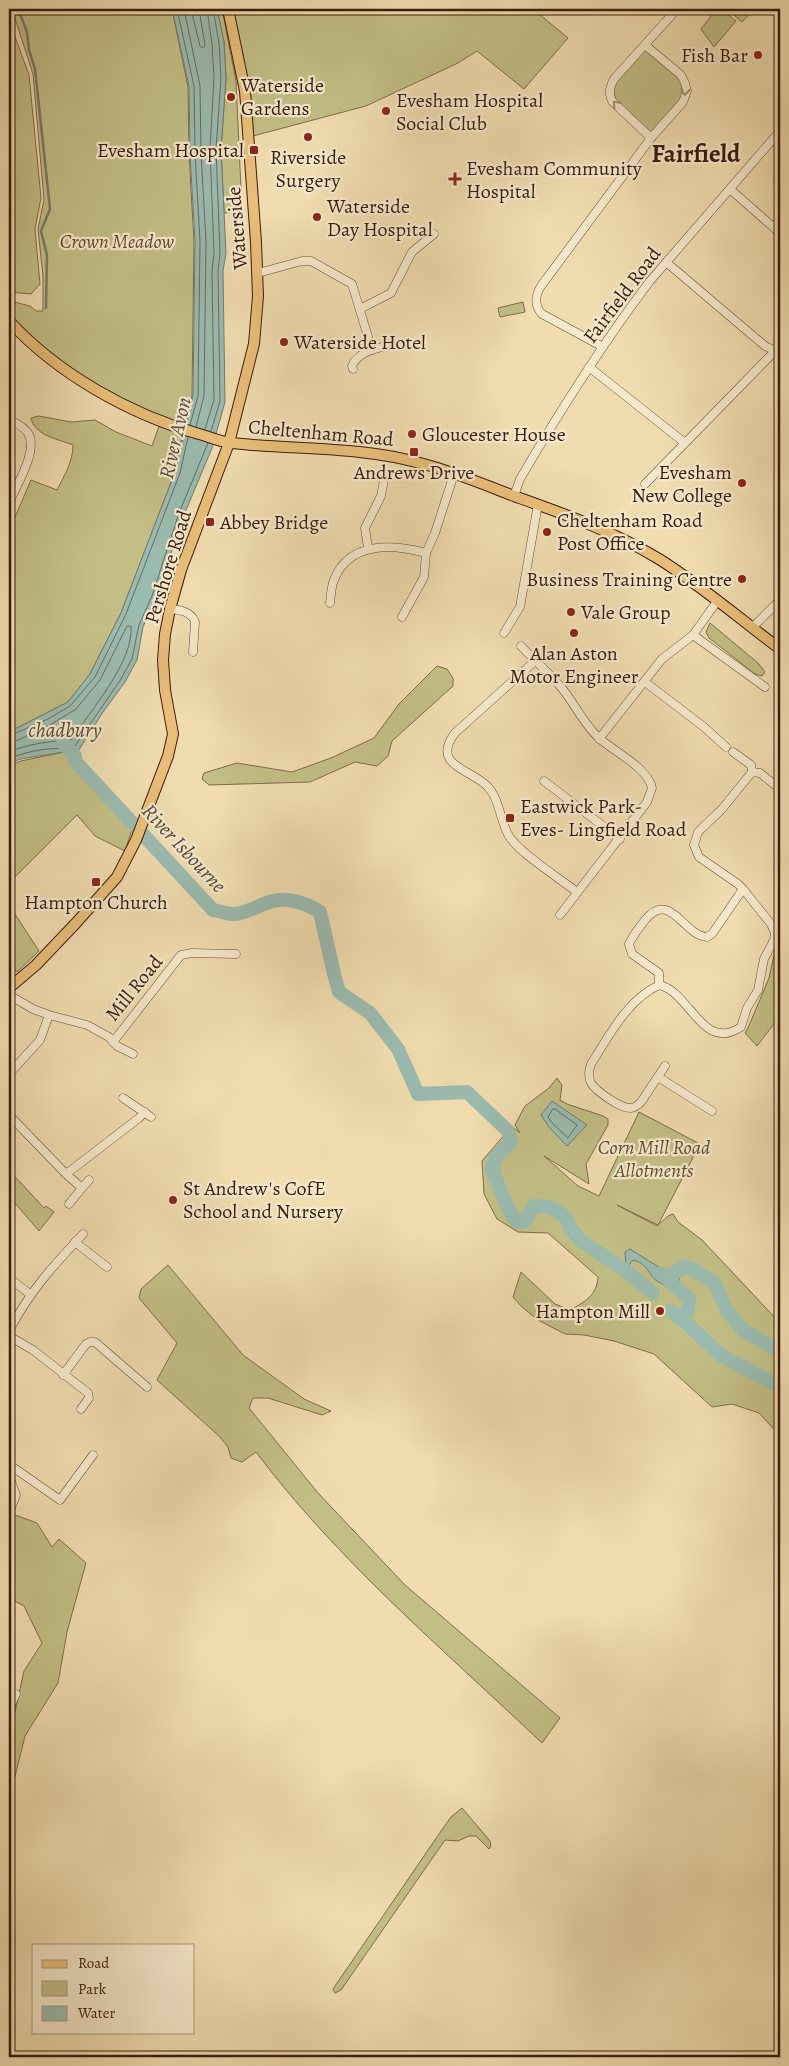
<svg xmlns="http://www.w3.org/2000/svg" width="789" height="2066" font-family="Alegreya,serif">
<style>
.green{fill:#c2be85;stroke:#7e6c49}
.water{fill:#9abbaf;stroke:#747b6e}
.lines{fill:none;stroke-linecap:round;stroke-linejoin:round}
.shore{stroke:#6a6b5e;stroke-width:1}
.stream{stroke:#747b6e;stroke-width:2.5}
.river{stroke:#9abbaf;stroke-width:14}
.minor-casing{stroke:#684b36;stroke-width:9}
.major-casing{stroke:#3b1b0d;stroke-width:12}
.minor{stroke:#f5e8cb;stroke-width:8}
.major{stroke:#e8be78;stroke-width:10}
.oneway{stroke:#a18c76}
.poi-dot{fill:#8f2418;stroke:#f5e8cb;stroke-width:2}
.labels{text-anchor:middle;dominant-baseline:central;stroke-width:4.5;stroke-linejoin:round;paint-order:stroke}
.poi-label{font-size:20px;fill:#3b1b0d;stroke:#f5e8cb;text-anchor:start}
.street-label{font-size:20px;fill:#3b1b0d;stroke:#f5e8cb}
.park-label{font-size:20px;font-style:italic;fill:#644c31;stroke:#f5e8cb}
.water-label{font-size:21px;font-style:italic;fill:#584b3e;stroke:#f5e8cb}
.district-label{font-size:25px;font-weight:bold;fill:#3b1b0d;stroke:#f5e8cb}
</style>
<rect width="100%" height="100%" fill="#f0dcaf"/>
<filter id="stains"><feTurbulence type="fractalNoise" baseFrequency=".004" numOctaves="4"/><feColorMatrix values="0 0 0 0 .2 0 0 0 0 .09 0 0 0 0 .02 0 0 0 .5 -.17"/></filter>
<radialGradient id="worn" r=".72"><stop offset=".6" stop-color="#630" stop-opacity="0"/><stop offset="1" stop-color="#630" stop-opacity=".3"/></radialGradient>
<g class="green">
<polygon points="12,9 172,9 188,87 189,154 194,241 192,396 184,428 138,411 43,350 9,318 10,301 30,306 36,311 43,311 43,276 38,229 44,200 33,74"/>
<polygon points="217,9 222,9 236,81 242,211 224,213 221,149 226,78 224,42"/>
<polygon points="243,9 533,9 568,38 524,89 477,51 458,63 366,106 249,137 230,15"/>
<polygon points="714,9 721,9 736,21 714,47 701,29 715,11"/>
<polygon points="727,9 754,9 742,22"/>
<polygon points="9,20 29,75 41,198 35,229 40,284 31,294 9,292"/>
<polygon points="645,45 681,75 687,91 651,138 612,101 610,87"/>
<polygon points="523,302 525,312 500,317 498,308"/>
<path d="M39,416l32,6 24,-2 21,12 36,14 7,-20 24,6 -8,40 -54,141 -31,61 -22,28 -59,30v-201l22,-51 26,10c7,-14 16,-28 16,-45 -15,-6 -38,-9 -42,-27z"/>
<polygon points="710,623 758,663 765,672 762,676 755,674 709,638 706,632"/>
<polygon points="437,666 447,669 453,678 453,686 392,741 388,756 377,766 355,762 310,782 209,785 202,779 204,773 237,763 292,772 331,758 374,738 399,704"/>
<polygon points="64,752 75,756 75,761 134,823 125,851 95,836 77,815 13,879 9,888 9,766 21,761"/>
<polygon points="9,905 39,951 17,972 9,963"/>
<polygon points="780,928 780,1016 757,1046 745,1033 748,1028 769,978"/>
<path d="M557,1078l5,7 -2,15 7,4 36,12 5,3v6l-22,39 3,20 -45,-28 34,30 21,10 40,-84 61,32 -42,81 -41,-20 40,21 11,-10 5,-2 5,8 24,18 78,83v113l-21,-23 -27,-9 -20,3 -58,-53 -40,-13 -30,-6 -19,-1 -27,-14 -16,-13 -9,-10 8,-25 34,32 15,6c15,-8 27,-15 28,-33l-50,-44 -30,-1 -21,-13 -13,-25 -2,-33 30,-35 8,7 -5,-8 10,-19 24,-18z"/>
<polygon points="9,1170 44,1208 46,1206 54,1212 39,1231 9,1196"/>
<path d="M168,1265l75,90 61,44 27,12 -9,4 -54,-17h-15l-4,10 69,85 87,92 155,133 -18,25c-97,-92 -205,-183 -286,-291l-14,10 -11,-4 -3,-11 -8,-10 -63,-57 20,-37 -38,-45 2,-9z"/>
<polygon points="15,1515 37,1523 52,1547 59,1539 86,1563 67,1632 58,1683 25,1736 9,1801 9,1739 24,1671 42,1643 24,1606 9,1598 9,1520"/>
<polygon points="462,1808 490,1841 491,1846 489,1849 476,1836 469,1836 458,1841 445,1840 341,1990 335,1993 333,1989 439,1834 451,1817"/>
</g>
<g class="water">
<polygon points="172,9 217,9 224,42 226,78 221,149 226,253 223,271 225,402 212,448 184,515 156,598 143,627 137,660 125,682 103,712 75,756 64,752 20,759 9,764 9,732 68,702 90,674 121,613 175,472 193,395 195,241 190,154 189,86"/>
<polygon points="552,1101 587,1125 567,1146 549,1127 541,1115"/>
<path d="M630,1249l35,22 12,-3 3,4 -1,8 3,11 -4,2c-7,-4 -14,-8 -21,-12 -10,-7 -8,-17 -24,-21l-8,10 1,-5 -1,-13z"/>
</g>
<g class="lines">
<g class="shore">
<polyline points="177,9 194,86 195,154 200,241 198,396 190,425"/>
<polyline points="184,9 200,86 201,153 206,241 204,396 196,427"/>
<polyline points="191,9 200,46 203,48 205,45 199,9"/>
<polyline points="205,429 214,400 212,272 214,252 210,149 214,78 212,44 207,9"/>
<polyline points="211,431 220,401 218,271 220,252 216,149 221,78 219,43 213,9"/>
<polyline points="9,736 48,719 70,706 95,677 126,614 180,473 188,437"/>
<path d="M9,743l7,-2 34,-16 26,-16 24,-29 27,-54h4c3,36 -41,85 -60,114 -20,1 -44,4 -62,12"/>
<path d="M9,759c20,-9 43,-12 64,-10l48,-70 11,-20 7,-34 13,-29 27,-83 29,-70"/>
<polygon points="555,1109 577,1125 568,1138 553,1124 548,1117 552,1110"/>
</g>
<polyline class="stream" points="18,9 27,32 29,50 35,69 50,209 41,231 47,255 46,308"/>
<g class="river">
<path d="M63,743l12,13v5l138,149c7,1 16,5 23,4 12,-2 22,-8 33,-12 17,-6 37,1 51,10l14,62 5,18 31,21 28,36 20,45 49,-2 41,39 3,11 -16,16 -3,12 17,40 8,12h7l10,-16h11l11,4 10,8 5,11 9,11 45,30 28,23"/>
<polyline points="661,1274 671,1276 684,1266 694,1270 715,1283 726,1309 743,1330 780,1352"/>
<polyline points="668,1280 689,1298 688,1309 683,1320 722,1356 780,1387"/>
<polyline points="671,1311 683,1320"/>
</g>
<g class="minor-casing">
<g id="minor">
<path d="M651,138l-39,-37c-4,-9 -2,-14 2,-22l63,-70"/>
<polyline points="731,190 780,233"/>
<polyline points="666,262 765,346 780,353"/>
<polyline points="258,273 302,261 311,261 352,284 372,350"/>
<polyline points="360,309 391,293 412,252 434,234"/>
<path d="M603,347l-61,-33c-8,-9 -7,-18 -1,-28l110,-148 32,-36 4,-11 -2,-8 -4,-8 -36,-30"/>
<polyline points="589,367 685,443"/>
<path d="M353,369l-1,-3c5,-13 22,-17 34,-20"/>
<path d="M9,419c7,4 14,7 19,14 11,17 -12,53 -19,70"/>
<polyline points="645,484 775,351"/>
<path d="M514,496l6,-17c40,-68 82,-135 130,-198l130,-150"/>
<polyline points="368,548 365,528 381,496 385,475"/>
<path d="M330,603c1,-7 1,-16 4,-23 15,-39 59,-36 92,-27"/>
<path d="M170,609c9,1 21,2 25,13l-2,30"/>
<polyline points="402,617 424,577 426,553 435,533 454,474"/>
<polyline points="752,628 780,600"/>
<polyline points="504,633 520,607 538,504"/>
<polyline points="693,635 765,687"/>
<path d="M521,646c13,14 28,27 40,41 14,17 23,38 39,52 15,13 48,29 52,49l-5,14 -87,113"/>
<path d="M535,661l-80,72c-25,33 17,36 33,54 13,14 12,38 23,52 13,17 48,39 66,53"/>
<polyline points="645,682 704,727 726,747"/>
<polyline points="599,739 662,659 693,635 718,600"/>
<polyline points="733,752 751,765 752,772"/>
<polyline points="544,781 620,839"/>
<path d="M743,889l-31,45 -5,3c-23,-1 -37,-48 -62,-17 -6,8 -12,15 -16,24l3,10 27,19v12c31,6 43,68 82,42l6,-19 11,-18 6,-31 10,-19 1,-7 -4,-9 -28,-35 -5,-5 -39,-27 -5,-12 4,-13 24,-23 30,-37 8,1 20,16"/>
<path d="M659,985c-32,15 -50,51 -68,79 -2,6 -3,13 0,19 5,8 30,26 40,25 4,0 7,-3 10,-6l24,-36"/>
<polyline points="9,995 33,1009 49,1015 87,1025 109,1037 117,1046 133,1054"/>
<polyline points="113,1042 181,955 192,953 236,954"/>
<polyline points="9,1074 40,1040 49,1015"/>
<polyline points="658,1077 712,1111"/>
<polyline points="123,1098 151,1117"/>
<polyline points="9,1115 66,1174 139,1118 145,1112"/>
<polyline points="66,1174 82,1188 69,1204"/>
<polyline points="82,1188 89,1180"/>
<polyline points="75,1242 107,1267"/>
<polyline points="9,1278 30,1294"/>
<path d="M9,1331c21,-40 43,-64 74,-97"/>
<polyline points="9,1336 33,1350 88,1393 89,1398 81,1409"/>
<polyline points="63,1375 86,1344 90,1342 95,1342 147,1387"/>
<polyline points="9,1468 14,1468 60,1500 93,1455"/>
<polyline points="9,1476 16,1495 9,1513"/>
<polyline points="9,1725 11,1704 16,1694"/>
</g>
</g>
<g class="major-casing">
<g id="major">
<path d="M9,321c49,53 120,93 190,113 11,3 22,8 33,9 62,7 128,3 188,20 32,8 63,21 94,33 50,18 99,35 145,63 43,27 81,60 121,90"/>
<polyline points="9,988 36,965 76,923 117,877 136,840 168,756 173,734 165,690 163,660 165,634 170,609 181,570 229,443 254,344 258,296 256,242 245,91 228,9"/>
</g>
</g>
<use href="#minor" class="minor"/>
<use href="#major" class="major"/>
</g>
<defs><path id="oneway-chevron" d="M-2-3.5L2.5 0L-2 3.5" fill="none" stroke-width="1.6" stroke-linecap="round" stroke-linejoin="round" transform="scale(1.25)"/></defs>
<g class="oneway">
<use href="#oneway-chevron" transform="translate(685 92) rotate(97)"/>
<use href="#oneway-chevron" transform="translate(616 104) rotate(-131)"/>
</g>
<g class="poi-dot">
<circle cx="758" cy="55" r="5"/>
<circle cx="231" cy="97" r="5"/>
<circle cx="386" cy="111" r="5"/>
<circle cx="308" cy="137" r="5"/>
<rect x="249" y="145" width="10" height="10" rx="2.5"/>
<path d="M452.5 171.5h5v5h5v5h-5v5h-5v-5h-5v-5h5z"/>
<circle cx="317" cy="217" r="5"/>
<circle cx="284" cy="342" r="5"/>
<circle cx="412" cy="434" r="5"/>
<rect x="409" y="447" width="10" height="10" rx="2.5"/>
<circle cx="742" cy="483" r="5"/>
<rect x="205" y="517" width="10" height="10" rx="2.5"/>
<circle cx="547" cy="532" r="5"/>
<circle cx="742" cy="579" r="5"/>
<circle cx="571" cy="612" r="5"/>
<circle cx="574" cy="633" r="5"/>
<rect x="505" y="813" width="10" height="10" rx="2.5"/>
<rect x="91" y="877" width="10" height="10" rx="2.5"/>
<circle cx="173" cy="1200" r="5"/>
<circle cx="660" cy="1311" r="5"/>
</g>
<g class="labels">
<g class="poi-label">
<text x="748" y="55" text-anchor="end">Fish Bar</text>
<text x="241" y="85">Waterside<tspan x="241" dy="23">Gardens</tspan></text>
<text x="396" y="100">Evesham Hospital<tspan x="396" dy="23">Social Club</tspan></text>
<text x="244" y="150" text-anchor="end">Evesham Hospital</text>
<text x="308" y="157" text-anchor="middle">Riverside<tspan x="308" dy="23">Surgery</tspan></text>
<text x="466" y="168">Evesham Community<tspan x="466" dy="23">Hospital</tspan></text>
<text x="327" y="206">Waterside<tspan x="327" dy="23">Day Hospital</tspan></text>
<text x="294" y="342">Waterside Hotel</text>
<text x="422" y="434">Gloucester House</text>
<text x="414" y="472" text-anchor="middle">Andrews Drive</text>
<text x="732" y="472" text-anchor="end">Evesham<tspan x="732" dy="23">New College</tspan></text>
<text x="557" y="520">Cheltenham Road<tspan x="557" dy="23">Post Office</tspan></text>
<text x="220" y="522">Abbey Bridge</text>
<text x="732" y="579" text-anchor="end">Business Training Centre</text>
<text x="581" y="612">Vale Group</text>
<text x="574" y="653" text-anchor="middle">Alan Aston<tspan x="574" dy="23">Motor Engineer</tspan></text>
<text x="520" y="806">Eastwick Park-<tspan x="520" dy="23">Eves- Lingfield Road</tspan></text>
<text x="96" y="902" text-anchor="middle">Hampton Church</text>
<text x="183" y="1188">St Andrew's CofE<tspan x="183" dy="23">School and Nursery</tspan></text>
<text x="650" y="1311" text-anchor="end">Hampton Mill</text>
</g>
<g class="street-label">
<text transform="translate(237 228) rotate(-95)">Waterside</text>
<text transform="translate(622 295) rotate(-53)">Fairfield Road</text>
<text transform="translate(321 433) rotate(5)">Cheltenham Road</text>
<text transform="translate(168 567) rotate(-73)">Pershore Road</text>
<text transform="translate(134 988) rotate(-51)">Mill Road</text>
</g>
<g class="park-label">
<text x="117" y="241">Crown Meadow</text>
<text x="654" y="1147">Corn Mill Road<tspan x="654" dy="23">Allotments</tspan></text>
</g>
<g class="water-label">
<text transform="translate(175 438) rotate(-77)">River Avon</text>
<text x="65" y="730">chadbury</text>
<text transform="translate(184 848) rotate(47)">River Isbourne</text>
</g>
<g class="district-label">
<text x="696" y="154">Fairfield</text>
</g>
</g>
<rect width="789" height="2066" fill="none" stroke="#f0dcaf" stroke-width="30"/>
<rect x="10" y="10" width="769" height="2046" fill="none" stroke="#3b1b0d" stroke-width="2.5"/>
<rect x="15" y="15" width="759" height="2036" fill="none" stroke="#3b1b0d"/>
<rect x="32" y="1944" width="162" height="90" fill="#f5e8cb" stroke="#ab967f"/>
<rect x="42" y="1960" width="25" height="8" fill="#e8be78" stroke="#ab967f"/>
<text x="78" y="1968" font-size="15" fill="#3b1b0d">Road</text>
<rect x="42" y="1981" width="25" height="15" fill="#c2be85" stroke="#ab967f"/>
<text x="78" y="1994" font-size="15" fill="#3b1b0d">Park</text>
<rect x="42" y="2006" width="25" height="15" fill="#9abbaf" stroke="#ab967f"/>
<text x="78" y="2018" font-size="15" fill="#3b1b0d">Water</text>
<rect width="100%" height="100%" filter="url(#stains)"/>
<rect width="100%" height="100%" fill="url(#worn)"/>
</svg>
